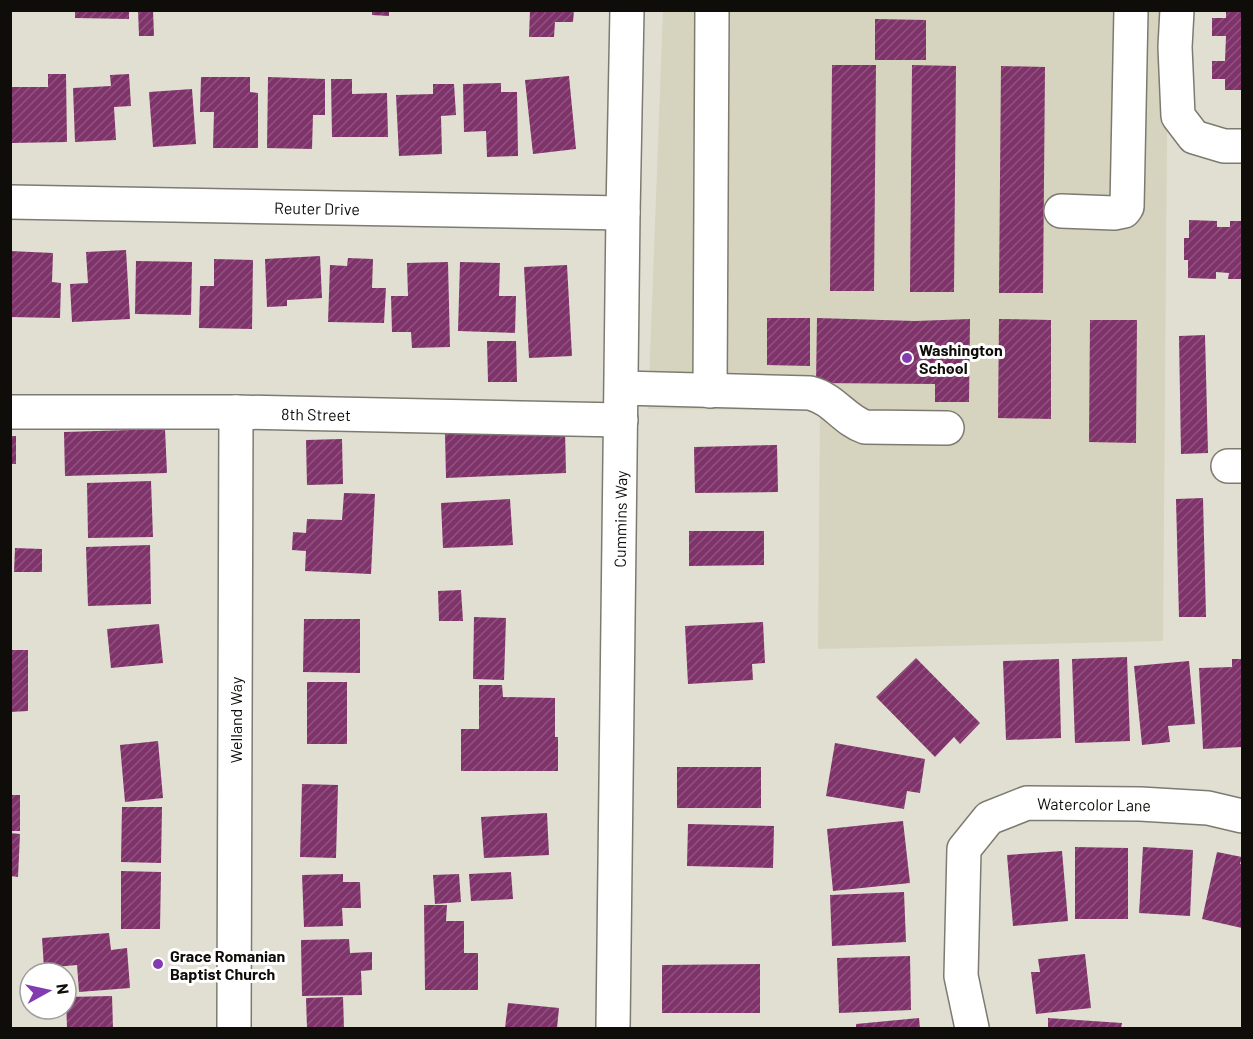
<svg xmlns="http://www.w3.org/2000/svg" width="1253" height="1039" font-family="Barlow,sans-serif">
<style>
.built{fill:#d6d3bf}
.building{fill:url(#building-hatch)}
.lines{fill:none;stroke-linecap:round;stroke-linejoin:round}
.minor-casing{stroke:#7d7b70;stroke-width:36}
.minor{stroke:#fff;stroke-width:33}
.poi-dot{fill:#833caf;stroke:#fff;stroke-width:2}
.labels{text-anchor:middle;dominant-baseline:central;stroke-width:6;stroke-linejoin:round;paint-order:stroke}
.street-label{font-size:16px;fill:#0e0d09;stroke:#fff}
.poi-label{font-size:16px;font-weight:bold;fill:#0e0d09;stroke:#fff;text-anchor:start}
</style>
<defs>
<pattern id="building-hatch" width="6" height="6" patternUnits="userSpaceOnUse" patternTransform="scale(1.5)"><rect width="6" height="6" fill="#7f336a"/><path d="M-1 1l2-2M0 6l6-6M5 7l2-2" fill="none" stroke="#8d547d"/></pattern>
</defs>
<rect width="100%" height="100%" fill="#e1dfd2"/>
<polygon class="built" points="663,11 1168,11 1163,641 818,649 820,410 648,409"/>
<g class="building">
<polygon points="75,10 129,10 129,19 75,18"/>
<polygon points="138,10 153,10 154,36 139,36"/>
<polygon points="372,10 389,10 389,16 372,15"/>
<polygon points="530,10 574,10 573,22 555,22 554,37 529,37"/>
<polygon points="1226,10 1242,10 1242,90 1225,90 1225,79 1212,79 1212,61 1225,61 1226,36 1212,36 1212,18 1226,18"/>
<polygon points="875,19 926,20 926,60 875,60"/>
<polygon points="832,65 876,65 874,291 830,291"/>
<polygon points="912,65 956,66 954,292 910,292"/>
<polygon points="1001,66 1045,67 1043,293 999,293"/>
<polygon points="48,74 66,74 67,142 10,143 10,87 48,87"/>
<polygon points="129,74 131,106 114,107 116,140 75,142 73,88 111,86 110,75"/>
<polygon points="569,76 576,149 533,154 525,80"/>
<polygon points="201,77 250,77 250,92 258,93 258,148 213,148 214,112 200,112"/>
<polygon points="268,77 325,79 325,115 313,115 312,149 267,148"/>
<polygon points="331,79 352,79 352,94 387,93 388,137 332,137"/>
<polygon points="501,83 501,92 517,92 518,156 487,157 486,131 464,132 463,84"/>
<polygon points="433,84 454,84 456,115 441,116 442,154 399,156 396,95 433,94"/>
<polygon points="192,89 196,144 153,147 149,92"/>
<polygon points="1189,220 1217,221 1217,227 1230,227 1230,221 1242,221 1242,279 1228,279 1229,273 1216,272 1216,279 1188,278 1188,260 1184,260 1184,238 1189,238"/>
<polygon points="126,250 130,319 72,322 70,284 88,283 86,252"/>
<polygon points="10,251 53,253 52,282 61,283 60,318 10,317"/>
<polygon points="320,256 322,298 287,300 287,306 267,307 265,259"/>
<polygon points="348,258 373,259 372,288 386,288 384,323 328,322 330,265 347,266"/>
<polygon points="214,259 253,260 252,329 199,328 200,286 214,286"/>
<polygon points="136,261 192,262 191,315 135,314"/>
<polygon points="448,262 450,347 412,348 411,332 392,332 391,296 408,296 407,263"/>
<polygon points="460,262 500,263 499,296 516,296 515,333 458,331"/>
<polygon points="567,265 572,356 529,358 524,267"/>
<polygon points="767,318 810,318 810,366 767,365"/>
<polygon points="817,318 915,321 970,319 969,402 935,402 935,384 816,383"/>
<polygon points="999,319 1051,320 1051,419 998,418"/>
<polygon points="1090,320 1137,320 1136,443 1089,442"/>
<polygon points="1205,335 1208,453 1181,454 1179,336"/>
<polygon points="487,341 516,341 517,382 488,382"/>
<polygon points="165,429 167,473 65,476 64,432"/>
<polygon points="565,430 566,473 446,478 445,434"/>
<rect x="10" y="436" width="6" height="28"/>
<polygon points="342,439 343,484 307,485 306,440"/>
<polygon points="777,445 778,492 695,493 694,447"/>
<polygon points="151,481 153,537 88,538 87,483"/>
<polygon points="344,493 375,494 371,574 305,571 306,551 292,550 293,532 306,533 307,519 342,520"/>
<polygon points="1203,498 1206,617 1179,617 1176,499"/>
<polygon points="510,499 513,545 443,548 441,503"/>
<polygon points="689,531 764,531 764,565 689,566"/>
<polygon points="150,545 151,604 88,606 86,547"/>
<polygon points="15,548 42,549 42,572 14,572"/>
<polygon points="461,590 463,621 439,621 438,591"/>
<polygon points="474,617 506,618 504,680 473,679"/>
<polygon points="304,619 360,619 360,673 303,672"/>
<polygon points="763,622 765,663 752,664 753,680 688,684 685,626"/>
<polygon points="159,624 163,663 111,668 107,629"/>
<polygon points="10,650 28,650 28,711 10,712"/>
<polygon points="1127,657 1130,741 1075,743 1072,659"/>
<polygon points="916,658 980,723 960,744 954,737 935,757 876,697"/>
<polygon points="1059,659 1061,738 1006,740 1003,661"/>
<polygon points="1232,659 1242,659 1242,747 1203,749 1199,668 1232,667"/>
<polygon points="1189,661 1195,724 1168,726 1170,742 1142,745 1134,666"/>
<rect x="307" y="682" width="40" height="62"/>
<polygon points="479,685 502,685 503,697 555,698 555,737 558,737 558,771 461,771 461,729 479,729"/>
<polygon points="158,741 163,798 125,802 120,745"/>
<polygon points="835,743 925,759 920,793 907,791 904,809 826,796"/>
<rect x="677" y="767" width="84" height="41"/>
<polygon points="302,784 338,785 336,858 300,857"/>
<rect x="10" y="795" width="10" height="36"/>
<polygon points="122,807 162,807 161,863 121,862"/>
<polygon points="547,813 549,855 484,858 481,817"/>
<polygon points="903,821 910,883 833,891 827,829"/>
<polygon points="688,824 774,826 773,868 687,866"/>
<polygon points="10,833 20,834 18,877 10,876"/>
<polygon points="1075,847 1128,848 1128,919 1075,919"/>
<polygon points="1143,847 1193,850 1190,916 1139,913"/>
<polygon points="1062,851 1068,921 1013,926 1007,855"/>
<polygon points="1217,852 1242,857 1240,864 1242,864 1242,928 1202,919"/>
<polygon points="121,871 161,872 160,929 121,929"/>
<polygon points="511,872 513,899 471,901 469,874"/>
<polygon points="343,874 343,882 360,882 361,908 342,908 343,926 304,927 302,875"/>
<polygon points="459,874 461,902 435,904 433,875"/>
<polygon points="904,892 906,942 832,946 830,895"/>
<polygon points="424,905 447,905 446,921 464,921 464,953 478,953 478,990 425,990"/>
<polygon points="109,933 111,950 127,948 130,988 79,992 77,965 44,968 42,938"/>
<polygon points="349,939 350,953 372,952 372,970 361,971 362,995 302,996 301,940"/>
<polygon points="1085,954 1091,1008 1036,1014 1031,972 1040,972 1038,959"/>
<polygon points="910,956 911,1010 839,1013 837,958"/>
<polygon points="760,964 760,1013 662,1013 662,965"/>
<polygon points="112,996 113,1028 67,1028 66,997"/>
<polygon points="343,997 344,1028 307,1028 306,998"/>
<polygon points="508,1003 559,1008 557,1028 505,1028"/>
<polygon points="919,1018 920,1028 856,1028 856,1024"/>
<polygon points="1048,1018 1122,1023 1121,1028 1048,1028"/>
</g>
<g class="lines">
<g class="minor-casing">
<g id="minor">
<polyline points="1177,10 1175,47 1178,116 1194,137 1224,146 1242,146"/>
<polyline points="10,202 623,213"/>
<polyline points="1061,211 1114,213 1124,211 1127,207 1131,10"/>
<path d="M622,388l188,5c24,6 34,27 55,34l82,1"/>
<polyline points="710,391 712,10"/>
<polyline points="10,412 236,412 621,420"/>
<polyline points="1228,466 1242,466"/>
<polyline points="234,1028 236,412"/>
<polyline points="613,1028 623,213 627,10"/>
<polyline points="972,1028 961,976 964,849 989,818 1027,803 1140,804 1208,808 1242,816"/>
</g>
</g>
<use href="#minor" class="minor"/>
</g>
<g class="poi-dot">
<circle cx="907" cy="358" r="6"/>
<circle cx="158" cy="964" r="6"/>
</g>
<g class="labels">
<g class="street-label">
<text transform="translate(317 208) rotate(1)">Reuter Drive</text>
<text transform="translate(316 414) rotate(1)">8th Street</text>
<text transform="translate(620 519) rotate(-89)">Cummins Way</text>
<text transform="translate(235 720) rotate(-90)">Welland Way</text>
<text transform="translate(1094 804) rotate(1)">Watercolor Lane</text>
</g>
<g class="poi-label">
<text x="919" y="349">Washington<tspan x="919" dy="18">School</tspan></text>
<text x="170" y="955">Grace Romanian<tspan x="170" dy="18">Baptist Church</tspan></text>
</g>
</g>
<rect width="1253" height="1039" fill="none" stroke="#0e0d09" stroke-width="24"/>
<g transform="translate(48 991) rotate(82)"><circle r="28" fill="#ffffff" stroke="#9f9e9d" stroke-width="1.5"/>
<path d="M0-4.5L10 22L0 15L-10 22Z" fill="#833caf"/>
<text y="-9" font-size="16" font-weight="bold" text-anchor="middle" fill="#0e0d09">N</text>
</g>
</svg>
